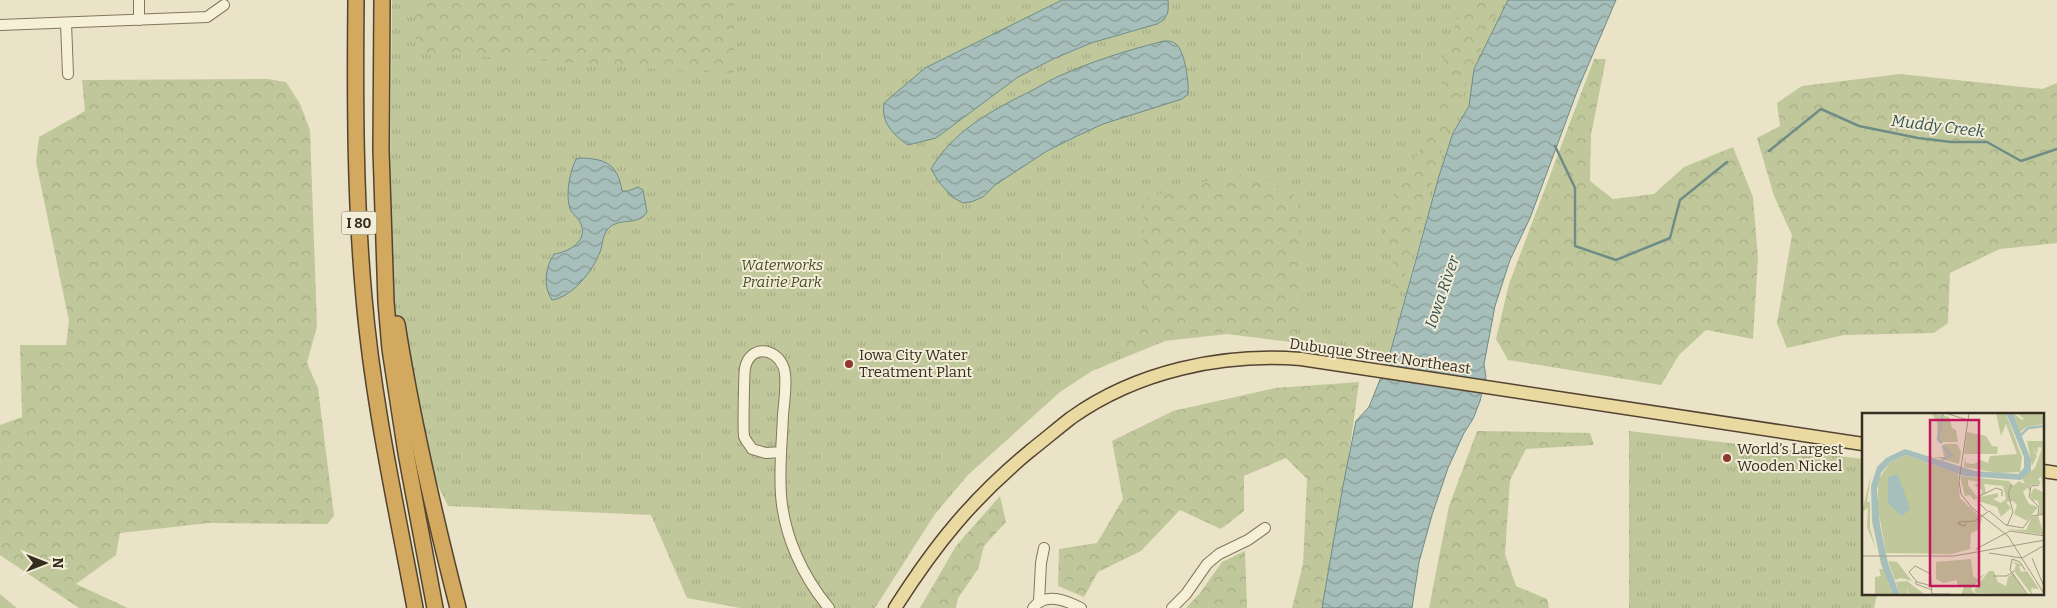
<svg xmlns="http://www.w3.org/2000/svg" width="2057" height="608" font-family="Bitter,serif">
<style>
.grass{fill:url(#grass-tufts)}
.forest{fill:url(#forest-crowns)}
.water{fill:url(#water-waves);stroke:#6f8c87}
.lines{fill:none;stroke-linecap:round;stroke-linejoin:round}
.stream{stroke:#6f8c87;stroke-width:2.5}
.minor-casing{stroke:#85755d;stroke-width:12}
.major-casing{stroke:#534431;stroke-width:15}
.highway-casing{stroke:#534431;stroke-width:18}
.minor{stroke:#f6f0d9;stroke-width:10}
.major{stroke:#ebd9a2;stroke-width:12}
.highway{stroke:#d3a85f;stroke-width:15}
.poi-dot{fill:#8f3832;stroke:#f3ecd6;stroke-width:2}
.labels{text-anchor:middle;dominant-baseline:central;stroke-width:4;stroke-linejoin:round;paint-order:stroke}
.shield{fill:#f3ecd6;stroke:#6f6657;stroke-width:1}
.shield-label{font-size:14px;font-weight:bold;fill:#362c20}
.park-label{font-size:15px;font-style:italic;fill:#445128;stroke:#f3ecd6}
.poi-label{font-size:15px;fill:#362c20;stroke:#f3ecd6;text-anchor:start}
.street-label{font-size:15px;fill:#362c20;stroke:#f3ecd6}
.water-label{font-size:16px;font-style:italic;fill:#315455;stroke:#f3ecd6}
.inset-river{fill:none;stroke:#a7bfba;stroke-width:2.5}
.inset-road{fill:none;stroke:#a39a84;stroke-width:1}
.view{fill:#c2185b;fill-opacity:0.15;stroke:#c2185b;stroke-width:2.5}
.inset-edge{fill:none;stroke:#362c20;stroke-width:2.5}
</style>
<defs>
<pattern id="grass-tufts" width="24" height="20" patternUnits="userSpaceOnUse" patternTransform="scale(1.25)"><rect width="24" height="20" fill="#c0c89b"/><path d="M3 7l-1-3M5 7V3M7 7l1-3M15 17l-1-3M17 17v-4M19 17l1-3" fill="none" stroke="#a6ac85"/></pattern>
<pattern id="forest-crowns" width="20" height="18" patternUnits="userSpaceOnUse" patternTransform="scale(1.25)"><rect width="20" height="18" fill="#c0c89b"/><path d="M2 6a3 3 0 1 1 6 0M12 15a3 3 0 1 1 6 0" fill="none" stroke="#a6ac85"/></pattern>
<pattern id="water-waves" width="16" height="10" patternUnits="userSpaceOnUse" patternTransform="scale(1.25)"><rect width="16" height="10" fill="#a7bfba"/><path d="M0 5q4-4 8 0t8 0" fill="none" stroke="#899b97"/></pattern>
</defs>
<rect width="100%" height="100%" fill="#ebe3c7"/>
<g class="grass">
<polygon points="392,0 1508,0 1474,69 1469,106 1453,133 1416,256 1389,357 1331,347 1227,334 1165,341 1092,371 1060,392 968,475 935,514 875,608 740,608 687,598 651,515 448,506 419,447 389,277"/>
<polygon points="1629,431 1863,459 1863,594 1877,594 1874,608 1629,608"/>
</g>
<g class="forest">
<polygon points="415,0 754,0 734,5 734,74 416,52"/>
<polygon points="1467,0 1501,0 1451,120 1386,340 1393,263 1380,219 1439,116 1445,48"/>
<polygon points="1594,59 1606,59 1591,135 1590,181 1613,199 1654,194 1684,167 1733,147 1753,197 1758,258 1753,339 1706,330 1679,355 1661,385 1508,360 1496,339 1509,284"/>
<polygon points="1900,74 2042,89 2057,83 2057,243 2000,249 1950,273 1948,323 1934,333 1844,335 1787,348 1777,323 1792,235 1774,196 1757,138 1780,126 1777,103 1802,86"/>
<polygon points="267,79 286,82 300,104 310,130 317,326 307,363 318,388 334,516 327,524 209,523 120,533 116,555 76,584 128,608 79,608 0,555 0,425 22,417 20,345 66,345 69,321 36,162 39,137 85,111 82,80"/>
<polygon points="1234,174 1268,180 1297,197 1303,302 1294,338 1227,332 1168,336 1112,355 1115,347 1147,315 1142,264 1145,198"/>
<polygon points="1359,382 1340,521 1326,608 1292,608 1303,564 1307,479 1286,458 1244,476 1244,511 1221,529 1180,510 1141,551 1098,572 1084,597 1058,586 1059,549 1097,543 1123,499 1112,441 1173,411 1275,388"/>
<polygon points="1477,431 1590,433 1594,445 1526,449 1510,480 1505,554 1516,586 1547,599 1549,608 1429,608 1449,506"/>
<polygon points="1000,496 1006,522 984,546 978,569 958,598 956,608 920,608 956,546"/>
<polygon points="1245,551 1247,608 1186,608 1200,593 1222,562"/>
<polygon points="0,594 17,608 0,608"/>
</g>
<g class="water">
<path d="M1062,0h106c1,12 0,18 -11,24l-66,19 -38,16 -35,18 -82,61 -28,7c-16,-11 -27,-23 -24,-42l41,-35z"/>
<polygon points="1508,0 1616,0 1578,89 1530,218 1510,260 1495,306 1484,364 1486,377 1480,401 1473,419 1464,433 1448,468 1432,515 1419,562 1412,608 1322,608 1343,486 1356,421 1369,407 1389,357 1439,176 1453,133 1469,106 1474,69"/>
<path d="M1164,41c5,0 8,0 12,3 9,7 13,39 12,50l-6,5 -79,25 -28,13 -28,14 -52,34 -12,12 -12,5 -8,1 -11,-6 -13,-15 -8,-13c21,-37 61,-59 98,-77 10,-5 19,-11 30,-16 34,-15 69,-26 105,-35z"/>
<path d="M582,158c26,1 36,8 40,33h6l10,-4 5,3 4,22c-9,15 -29,4 -40,18 -5,7 -4,15 -7,22 -7,19 -28,45 -48,48 -9,-14 -7,-32 2,-46 14,-2 34,-12 27,-30 -3,-8 -11,-10 -12,-19 -3,-14 1,-33 7,-46z"/>
</g>
<g class="lines">
<g class="stream">
<polyline points="1555,146 1575,188 1575,246 1616,260 1670,238 1680,200 1727,162"/>
<polyline points="1769,151 1821,109 1859,126 1918,138 1951,142 1987,142 2021,161 2057,149"/>
</g>
<g class="minor-casing">
<g id="minor">
<polyline points="139,0 139,20"/>
<polyline points="66,23 68,74"/>
<polyline points="0,25 207,17 224,5"/>
<path d="M781,452l-15,1 -14,-4c-2,-4 -7,-9 -8,-13 -1,-5 0,-63 1,-68 5,-23 30,-21 38,-2 5,10 1,37 0,49 -1,27 -4,53 -2,80 3,41 22,82 48,113"/>
<polyline points="1039,602 1041,563 1044,548"/>
<path d="M1033,608c12,-16 32,-8 48,0"/>
<polyline points="1172,608 1186,594 1207,564 1219,554 1248,540 1265,528"/>
</g>
</g>
<g class="major-casing">
<g id="major">
<polyline points="2043,471 2057,473"/>
<path d="M895,608c40,-63 77,-109 135,-157 14,-11 27,-22 41,-33 66,-47 151,-65 230,-59l562,85"/>
</g>
</g>
<g class="highway-casing">
<g id="highway">
<path d="M356,0c-1,100 -1,199 8,298 9,105 32,207 51,310"/>
<polyline points="382,0 381,150 386,302 390,349 406,453 435,608"/>
<path d="M397,324c15,96 37,190 61,284"/>
</g>
</g>
<use href="#minor" class="minor"/>
<use href="#major" class="major"/>
<use href="#highway" class="highway"/>
</g>
<g class="poi-dot">
<circle cx="849" cy="364" r="5"/>
<circle cx="1727" cy="458" r="5"/>
</g>
<g class="labels">
<rect class="shield" x="341.5" y="211.5" width="35" height="23" rx="4"/>
<g class="shield-label">
<text x="359" y="223">I 80</text>
</g>
<g class="park-label">
<text x="782" y="265">Waterworks<tspan x="782" dy="17">Prairie Park</tspan></text>
</g>
<g class="poi-label">
<text x="859" y="355">Iowa City Water<tspan x="859" dy="17">Treatment Plant</tspan></text>
<text x="1737" y="449">World’s Largest<tspan x="1737" dy="17">Wooden Nickel</tspan></text>
</g>
<g class="street-label">
<text transform="translate(1380 356) rotate(8)">Dubuque Street Northeast</text>
</g>
<g class="water-label">
<text transform="translate(1938 126) rotate(7)">Muddy Creek</text>
<text transform="translate(1442 292) rotate(-71)">Iowa River</text>
</g>
</g>
<g transform="translate(1862 413)">
<rect width="182" height="182" fill="#ebe3c7"/>
<path d="M105,19l19,4 6,10 6,1 -1,7h-33zM44,42l52,19 2,24 22,21 -4,11 -7,3 -1,16 -18,5 -66,-1 -8,-45v-28l12,-18zM17,156h4l10,26h-18v-18l6,-1z" fill="#c0c89b"/>
<path d="M69,0l18,4 3,11 4,2 2,12h-20l-1,-21zM134,0l10,1 16,43 -2,15 -22,1 -34,-6 1,-10 1,6 8,1 7,-4 7,3 2,-7 27,-2 -11,-30 -5,12zM151,0l9,7 2,-1 -7,-6h25l2,11 -18,3 -6,5zM165,28h17v73h-5l1,-6 -3,-8 -5,1 -2,-6 4,-7 9,4 -2,-15 -3,2 3,5 -11,1v6l-3,-3 -4,4 6,12 9,3 -11,14 -13,-7 3,-9 -4,-4 -7,1 5,6 -10,9 -4,-10 -19,-6 2,-4 18,-4v4l-5,2 8,4 5,-4 -3,-13 -19,-2 2,9 -5,2 1,-5 -8,-5 6,-3 -12,-2v5l10,13 -4,2 -4,-5 -5,1 -5,-20 49,5 4,5 6,-5 6,3 -3,-6 13,-10 7,-20 -4,-1 -1,7 -5,-7 5,9 -5,10zM83,31h12l4,8 -2,12 -25,-7h10l-2,-11zM44,43l51,18h-10l-19,-7 -1,3 -19,-9 -14,2 -12,21v18l7,12 -4,12 -4,-1 -3,-43 12,-19zM9,62l-4,27h3v26l6,21 -9,-22 1,-19 -6,4zM84,68h11l1,15 -12,-3zM176,103l6,19 -38,-6 20,1 6,-13zM62,107l6,6h6l-2,26h-19l2,-31zM109,146l2,17 4,3 9,-6 -15,16 6,6h-16l3,-8 -7,-3v-4l-14,3 -7,-4v-17zM26,148l9,1 15,19 -11,-3 -6,2zM150,148l10,4 -3,2 2,5 6,-1 12,18 -8,-1 1,7 -18,-24 2,-6zM127,158h5l4,11 8,4 2,-9 5,-4 14,22 -51,-2 -2,-3zM45,168l16,12 -1,2h-14v-9l-1,9h-7l-4,-13z" fill="#c0c89b"/>
<path d="M39,54l14,2 7,7 -15,9 -5,-14 -5,-1z" fill="#c0c89b"/>
<path d="M144,0h7l18,47v11l-10,9 -57,-4 -58,-21 -16,7 -9,11 -4,16 3,36 8,38 12,32h-7l-12,-31 -9,-43 -1,-35 6,-19 9,-9 19,-9 70,22 43,3 6,-6v-11zM36,61l12,35 -8,7 -14,-13v-26z" fill="#a7bfba"/>
<path class="inset-river" d="M159,22l7,-7 17,-2M80,30l-4,-4 5,-26M80,47l9,-5 -8,-9"/>
<path class="inset-road" d="M83,0l23,7M107,0l-10,68 2,13 11,14 36,28 37,59M125,98l-9,-9 2,-6 16,-8 6,2v6M176,102l1,-8 -10,-10 2,-11 8,-1M104,110l-1,3 -7,-2 1,-2 16,-1 14,-10 17,14 17,3 9,-12 13,-2M145,113l6,-14 -5,-19 4,-9M114,136l34,-18 35,5M127,140l33,5 23,-13M0,143h92l91,-16M170,145l13,31M68,154l2,28M148,157l18,25M148,157l2,-11 8,3 5,8M69,161l-16,-8 -6,6 8,10 15,4M131,163h14l7,-5M54,168v3l16,6M70,181h18"/>
<path class="view" d="M68,7h49v166h-49z"/>
<rect width="182" height="182" class="inset-edge"/>
</g>
<g transform="translate(45 563) rotate(90)" stroke="#f3ecd6" stroke-width="4" paint-order="stroke">
<path d="M0-4L9 19L0 12L-9 19Z" fill="#362c20"/>
<text y="-8" font-size="14" font-weight="bold" text-anchor="middle" fill="#362c20">N</text>
</g>
</svg>
